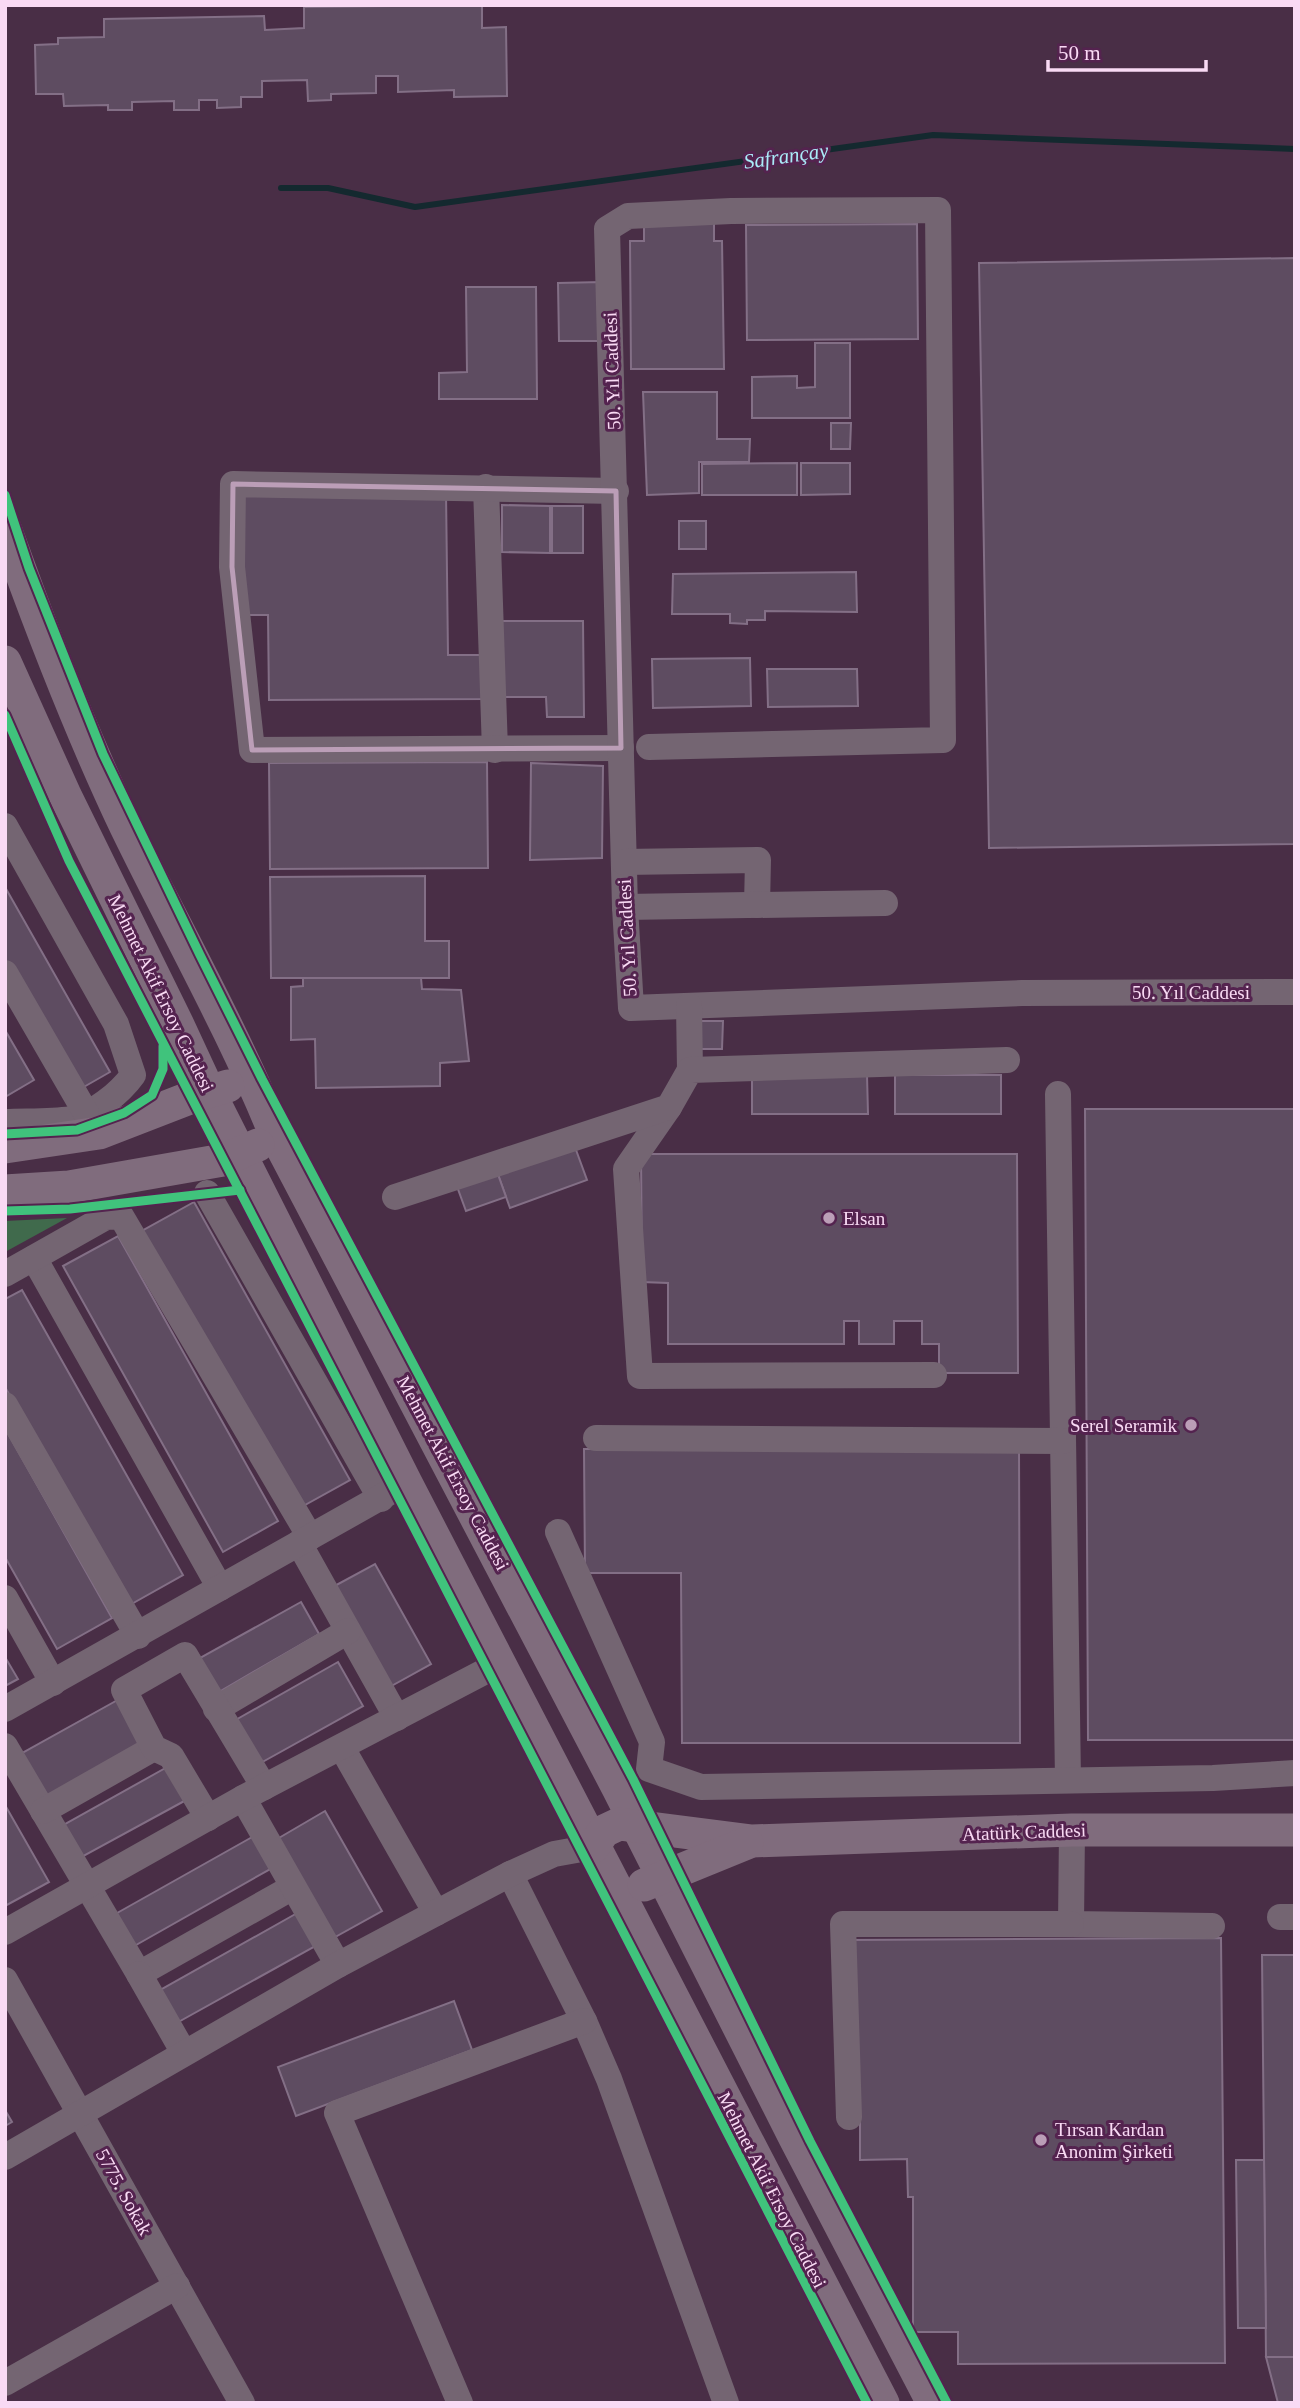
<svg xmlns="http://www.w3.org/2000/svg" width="1300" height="2408" font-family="Georgia,serif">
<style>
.forest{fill:#406a4c}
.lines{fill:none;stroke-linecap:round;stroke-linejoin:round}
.stream{stroke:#14292f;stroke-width:6}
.building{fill:#5e4c61;stroke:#836f86;stroke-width:2}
.minor{stroke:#746572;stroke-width:26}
.major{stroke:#806c7d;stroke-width:33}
.cycleway-casing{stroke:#54234f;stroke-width:13}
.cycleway{stroke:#40c37c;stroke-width:9}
.marked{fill:none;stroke:#bb9eb7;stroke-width:5;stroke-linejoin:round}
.poi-dot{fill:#bb9eb7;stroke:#54234f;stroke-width:2.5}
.labels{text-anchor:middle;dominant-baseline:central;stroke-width:6;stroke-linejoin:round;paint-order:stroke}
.street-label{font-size:19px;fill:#f9daf4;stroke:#54234f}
.poi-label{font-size:19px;fill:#f9daf4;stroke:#54234f;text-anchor:start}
.water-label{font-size:21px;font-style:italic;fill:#aaebf8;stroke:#54234f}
</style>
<rect width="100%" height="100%" fill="#492e46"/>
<polygon class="forest" points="67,1218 5,1252 5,1221"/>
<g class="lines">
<polyline class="stream" points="281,188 328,188 415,207 933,135 1295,149"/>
</g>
<g class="building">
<polygon points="482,5 482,28 506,27 507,96 454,97 454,90 398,92 398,76 376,76 376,93 331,94 331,100 308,101 307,80 262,81 262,97 241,97 241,107 217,108 217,100 199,100 199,110 174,110 174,101 132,102 132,110 108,110 108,105 64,106 63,94 36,94 35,45 58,44 58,38 104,37 104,19 264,16 265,30 304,28 304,7"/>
<polygon points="644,221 714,221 714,241 722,241 724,369 631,369 630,241 644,241"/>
<polygon points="917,224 918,339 747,340 746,225"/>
<polygon points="1295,258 1295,844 989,848 979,263"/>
<polygon points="602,282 603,341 559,341 558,283"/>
<polygon points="466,287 536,287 537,399 439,399 439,373 467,372"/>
<polygon points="815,343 850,343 850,418 752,418 752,377 797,376 797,388 815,387"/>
<polygon points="643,392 717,392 717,439 750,439 749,462 699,462 699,493 647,495"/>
<polygon points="831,423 851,423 850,449 831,449"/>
<polygon points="797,463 797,495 702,495 702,464"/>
<polygon points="801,463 850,463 850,494 801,495"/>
<polygon points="446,492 448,655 486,655 486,699 269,700 268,615 239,615 238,493"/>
<polygon points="502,505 550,506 550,553 502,552"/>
<rect x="552" y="506" width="31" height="47"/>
<rect x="679" y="521" width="27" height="28"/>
<polygon points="856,572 857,612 765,611 765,620 747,620 747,624 730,623 730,614 672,614 673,574"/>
<polygon points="499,621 583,621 584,717 547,717 546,697 500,697"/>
<polygon points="750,658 751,706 653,708 652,659"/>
<polygon points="767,669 857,669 858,706 768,707"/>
<polygon points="487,762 488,868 270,869 269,763"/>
<polygon points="531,763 603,766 602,858 530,860"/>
<polygon points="425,876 425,941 449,941 449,978 271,978 270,877"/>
<polygon points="5,887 110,1072 75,1092 5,970"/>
<polygon points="303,978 421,978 422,989 461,990 469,1061 440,1063 440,1086 316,1088 315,1039 291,1040 291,987 303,986"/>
<polygon points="693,1021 723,1021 722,1049 694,1049"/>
<polygon points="5,1030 34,1080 5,1097"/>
<polygon points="752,1075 867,1075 868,1114 752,1114"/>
<rect x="895" y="1075" width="106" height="39"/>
<polygon points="1085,1109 1295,1109 1295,1740 1088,1740"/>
<polygon points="572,1139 587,1180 510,1208 495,1166"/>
<polygon points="641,1154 1017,1154 1018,1373 939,1373 939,1344 922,1344 922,1321 894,1321 894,1344 859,1344 859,1321 844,1321 844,1344 668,1344 668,1283 642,1282"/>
<polygon points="495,1166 506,1197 466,1211 455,1181"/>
<polygon points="194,1202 350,1480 296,1510 140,1232"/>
<polygon points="118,1236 278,1521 223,1552 63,1266"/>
<polygon points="22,1290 183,1575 128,1606 5,1387 5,1299"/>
<polygon points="5,1428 112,1618 57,1649 5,1557"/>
<polygon points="584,1449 1019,1449 1020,1743 682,1743 681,1573 585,1573"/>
<polygon points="375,1564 431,1664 386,1689 329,1589"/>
<polygon points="301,1602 319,1634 212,1696 193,1662"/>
<polygon points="5,1657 18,1679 5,1686"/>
<polygon points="338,1662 363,1706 257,1765 232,1722"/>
<polygon points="123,1697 148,1740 41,1800 17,1756"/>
<polygon points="169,1766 188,1799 78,1859 60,1827"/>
<polygon points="5,1805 49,1882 5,1906"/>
<polygon points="325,1811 382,1911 328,1941 272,1842"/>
<polygon points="254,1836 272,1868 129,1949 110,1917"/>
<polygon points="299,1912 317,1945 173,2025 155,1993"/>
<polygon points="1221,1938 1225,2363 958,2364 958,2332 913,2332 913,2197 908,2197 907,2159 860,2160 860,2121 848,1940"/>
<polygon points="1262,1955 1295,1955 1295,2357 1266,2357"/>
<polygon points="454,2001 472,2050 296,2116 278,2067"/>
<polygon points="5,2110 12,2122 5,2126"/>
<polygon points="1236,2160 1264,2160 1266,2328 1238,2328"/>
<polygon points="1266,2357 1295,2357 1295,2403 1278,2403"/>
</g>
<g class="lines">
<g class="minor">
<polyline points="486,487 495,750"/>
<polyline points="616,491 233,484 232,567 252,750 621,748"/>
<polyline points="649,747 943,740 938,210 731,211 628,216 607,229 625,907 631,1008 1022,993 1295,992"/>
<path d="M5,826l111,198 17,51c-13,18 -40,40 -62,44 -21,3 -44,2 -66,3"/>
<polyline points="624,862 758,860 757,905"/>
<polyline points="625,907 885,903"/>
<polyline points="5,973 86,1113"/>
<polyline points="689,1006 690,1070"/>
<polyline points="1058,1094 1068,1780"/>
<polyline points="669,1107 626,1169 640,1376 934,1375"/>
<polyline points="207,1193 381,1499"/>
<polyline points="395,1197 669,1107 690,1070 1007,1060"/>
<polyline points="34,1258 220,1588"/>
<polyline points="5,1274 106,1217 121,1216 310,1537"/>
<polyline points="5,1405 138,1636"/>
<polyline points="596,1438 1063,1441"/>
<polyline points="558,1532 652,1742 649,1769 701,1787 1213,1778 1295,1773"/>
<polyline points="299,1543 397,1718"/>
<polyline points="5,1598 53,1683"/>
<polyline points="5,1709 406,1483"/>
<polyline points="216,1709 348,1631"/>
<polyline points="5,1746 139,1974 293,1887"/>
<polyline points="342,1748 436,1913"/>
<polyline points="243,1798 338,1965"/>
<polyline points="43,1811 154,1748"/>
<polyline points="208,1818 171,1756 154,1748 124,1690 185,1655 264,1787"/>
<polyline points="1072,1830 1071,1924 1212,1926"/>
<polyline points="510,1874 584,2021 609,2079 726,2403"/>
<polyline points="1280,1917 1295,1917"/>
<polyline points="5,1932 243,1798 499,1664"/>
<polyline points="139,1974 184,2053"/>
<polyline points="5,1980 242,2403"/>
<polyline points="849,2117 843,1924 1071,1924"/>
<polyline points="5,2157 338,1965 436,1913 510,1874 554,1854 593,1847"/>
<polyline points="5,2383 177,2286"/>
<polyline points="460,2403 337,2113 584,2021"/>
</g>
<g class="major">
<path d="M5,528c36,101 75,202 121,299 50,103 107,203 150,309l342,652 177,350 138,265"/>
<polyline points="5,662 65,795 177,1023 209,1092 406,1483 883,2403"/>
<polyline points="5,1147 99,1133 192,1097 228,1086"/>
<polyline points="5,1191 69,1187 223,1160 258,1145"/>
<polyline points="593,1847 604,1831 619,1824 752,1841 1072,1830 1295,1830"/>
<polyline points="644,1885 747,1843"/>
</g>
<g class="cycleway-casing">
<g id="cycleway">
<polyline points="5,495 29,568 103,754 200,955 262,1079 633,1779 810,2141 947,2403"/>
<polyline points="5,715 69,861 867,2403"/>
<polyline points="5,1134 77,1130 124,1113 152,1095 163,1069 163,1046"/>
<polyline points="5,1211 70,1209 240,1190"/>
</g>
</g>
<use href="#cycleway" class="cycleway"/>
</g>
<path class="marked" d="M233,484l383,7 5,257 -369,2 -20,-183z"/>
<g class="poi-dot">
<circle cx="829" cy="1218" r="7"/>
<circle cx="1191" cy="1425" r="7"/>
<circle cx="1041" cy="2140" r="7"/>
</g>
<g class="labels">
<g class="street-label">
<text transform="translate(612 371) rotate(-92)">50. Yıl Caddesi</text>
<text transform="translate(627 938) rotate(-93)">50. Yıl Caddesi</text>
<text x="1191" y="992">50. Yıl Caddesi</text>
<text transform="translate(161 993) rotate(64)">Mehmet Akif Ersoy Caddesi</text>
<text transform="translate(453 1473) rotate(62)">Mehmet Akif Ersoy Caddesi</text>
<text transform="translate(1024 1832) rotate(-2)">Atatürk Caddesi</text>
<text transform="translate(772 2190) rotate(63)">Mehmet Akif Ersoy Caddesi</text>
<text transform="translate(124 2192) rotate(61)">5775. Sokak</text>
</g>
<g class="poi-label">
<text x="843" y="1218">Elsan</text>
<text x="1177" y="1425" text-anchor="end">Serel Seramik</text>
<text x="1055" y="2129">Tırsan Kardan<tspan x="1055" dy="22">Anonim Şirketi</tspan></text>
</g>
<g class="water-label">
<text transform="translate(786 156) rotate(-8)">Safrançay</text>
</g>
</g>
<rect width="1300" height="2408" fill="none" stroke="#f9daf4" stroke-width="14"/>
<path d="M1048 60v10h158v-10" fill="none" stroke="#f9daf4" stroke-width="3.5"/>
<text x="1058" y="60" font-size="21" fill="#f9daf4" stroke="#54234f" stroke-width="5" paint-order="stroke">50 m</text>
</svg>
